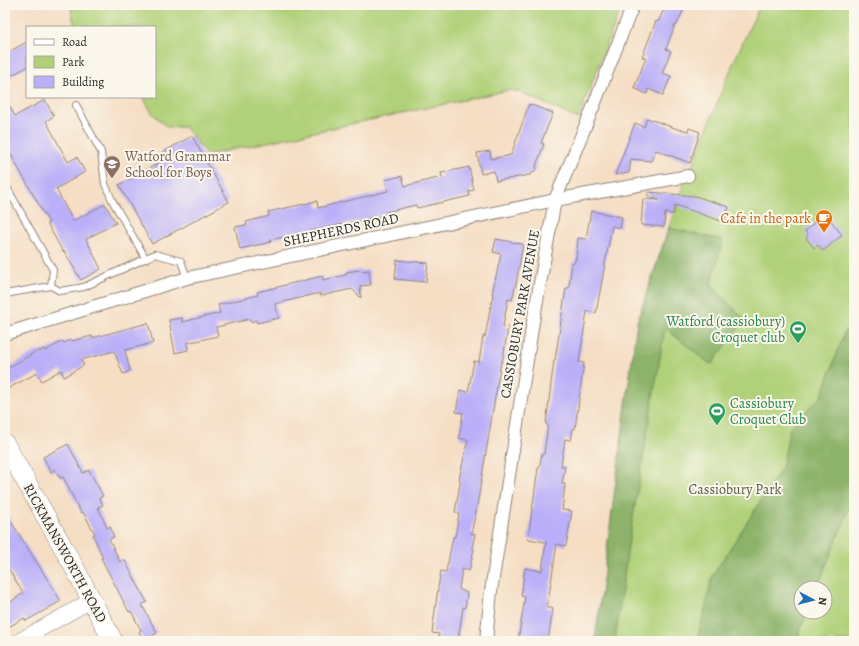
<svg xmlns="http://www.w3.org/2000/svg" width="859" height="646" font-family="Alegreya,serif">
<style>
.green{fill:#b0d179;stroke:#6e7e52;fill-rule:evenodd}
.forest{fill:#8cb369;stroke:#5c6f4a}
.building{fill:#baaff8}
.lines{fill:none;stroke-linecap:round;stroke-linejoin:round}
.service-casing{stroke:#908478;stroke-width:8}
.minor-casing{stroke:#908478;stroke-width:14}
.tertiary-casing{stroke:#908478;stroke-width:16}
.primary-casing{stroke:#908478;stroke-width:20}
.service{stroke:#fff;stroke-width:6}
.minor{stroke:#fff;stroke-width:12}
.tertiary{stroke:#fff;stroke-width:15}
.primary{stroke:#fff;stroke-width:19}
.labels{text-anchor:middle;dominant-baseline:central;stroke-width:4;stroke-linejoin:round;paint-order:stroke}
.education-label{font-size:14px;fill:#785e54;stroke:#fbf7ec;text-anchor:start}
.food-label{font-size:14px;fill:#c56008;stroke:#fbf7ec;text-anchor:end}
.street-label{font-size:14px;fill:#2b2b2b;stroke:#fbf7ec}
.leisure-label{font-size:14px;fill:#27864d;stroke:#fbf7ec;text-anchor:end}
.park-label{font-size:14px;fill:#535d42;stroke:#fbf7ec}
</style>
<rect width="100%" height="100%" fill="#fbf7ec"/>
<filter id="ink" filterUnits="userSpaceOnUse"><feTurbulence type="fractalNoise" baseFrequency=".025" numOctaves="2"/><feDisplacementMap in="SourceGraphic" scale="8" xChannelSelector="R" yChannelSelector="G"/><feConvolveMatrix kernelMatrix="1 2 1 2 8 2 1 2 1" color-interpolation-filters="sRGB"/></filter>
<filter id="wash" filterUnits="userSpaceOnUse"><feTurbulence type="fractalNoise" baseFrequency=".012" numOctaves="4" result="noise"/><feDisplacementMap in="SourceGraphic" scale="16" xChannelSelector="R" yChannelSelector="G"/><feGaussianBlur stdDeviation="0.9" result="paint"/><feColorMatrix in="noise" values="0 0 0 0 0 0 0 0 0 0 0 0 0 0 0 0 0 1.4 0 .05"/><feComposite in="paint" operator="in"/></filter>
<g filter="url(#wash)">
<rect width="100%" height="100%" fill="#f5dec4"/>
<g class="green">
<polygon points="70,5 622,5 578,119 520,92 510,90 207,155 192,136 184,127 167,127 152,113 143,97 155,97 155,27 75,27"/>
<path d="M760,5h94v636h-259l42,-319 47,-140 4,-6 44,-110zM801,588h24v24h-24z"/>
</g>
<g class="forest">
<polygon points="669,228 723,240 711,285 743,318 744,321 712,364 709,363 665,328 628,546 615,641 595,641 637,322"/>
<polygon points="854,329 854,497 817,588 801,588 801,612 807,612 796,641 697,641 713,575 782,468 790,427 822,396 845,330"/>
</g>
<g id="blocks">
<g class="building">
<polygon points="666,5 686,5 676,26 675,25 666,49 671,51 662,73 671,76 663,95 648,89 647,94 634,88 646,58 642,57 656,21 658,22"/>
<polygon points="27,42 27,67 5,79 5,54"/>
<polygon points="5,98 15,116 45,100 54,116 46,121 68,162 77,157 85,172 56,189 73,221 105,204 116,223 86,239 101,269 81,280 64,251 63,252 47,223 49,223 5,144"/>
<polygon points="529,104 553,113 541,143 544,144 536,166 537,169 530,175 496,181 494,171 481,174 477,153 490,151 491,159 511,155"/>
<polygon points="647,118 680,130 680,129 688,131 689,128 700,132 690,163 656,150 651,161 631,159 629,173 615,175 635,123 644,127"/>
<polygon points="192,136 229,202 152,244 119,185 160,162 156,156"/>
<polygon points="469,167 474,190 469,191 470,196 417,208 416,205 386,212 387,214 362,220 270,240 271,242 240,249 235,227 247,225 246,222 269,216 268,212 317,201 318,208 388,191 385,180 402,176 405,186 442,177 441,173"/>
<polygon points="648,192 695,196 729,207 724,222 675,205 674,214 665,213 664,227 641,225 643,199 659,200 648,196"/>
<polygon points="591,211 622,217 620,228 612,226 596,313 587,311 579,362 584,363 575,429 573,429 571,440 565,439 561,466 565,466 562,484 565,484 562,510 572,511 566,546 557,544 547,608 553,608 548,641 518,641 525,597 521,596 525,568 542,571 546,542 528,539 538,468 539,468 542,454 544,454 548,425 546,424 554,360 555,360 566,288 569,288 572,262 574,263 576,258 578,238 586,239"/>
<polygon points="825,213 842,235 823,251 818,245 814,248 806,238 808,235 805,231"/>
<polygon points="496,239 523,244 516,284 512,300 508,299 503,326 508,327 504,353 502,362 501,362 476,512 471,533 475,534 472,548 474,549 469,571 462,569 459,589 467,593 465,608 463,607 458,641 438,641 439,634 432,633 438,588 441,571 446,572 453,537 455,537 459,513 455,512 460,484 460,480 459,479 468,440 459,438 463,413 456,412 460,390 468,392 474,361 479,362 483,336 485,337 493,294 492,294 501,254 493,252"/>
<polygon points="397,260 428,263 426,282 395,279"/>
<polygon points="360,270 361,271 369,270 371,285 360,286 361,298 352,289 320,296 320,293 275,304 279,318 257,323 256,320 251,322 250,319 216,327 218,336 187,343 188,350 175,353 169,320 182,318 182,322 220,313 218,305 258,295 257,292 322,276 323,280 346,275 346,272"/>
<polygon points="148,323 153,343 125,350 130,371 123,374 114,351 81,360 84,365 64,377 61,370 42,381 37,373 5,390 5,370 38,350 39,352 44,349 45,351 63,341 64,343 70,340 71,341 92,336 92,338"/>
<polygon points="68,444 83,473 89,470 103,496 99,498 103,505 98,507 107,528 110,526 114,537 109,539 120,562 124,559 147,602 142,605 157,633 144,641 139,632 141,630 131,611 129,612 101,558 103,558 93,535 95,534 83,512 81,513 63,477 60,478 55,469 51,472 43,457"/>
<polygon points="5,512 61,601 26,621 24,618 5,629 5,606 23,593 5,563"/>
</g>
</g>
</g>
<g filter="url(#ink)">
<use href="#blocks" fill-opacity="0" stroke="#908478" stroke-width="1"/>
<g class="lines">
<g class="service-casing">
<g id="service">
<polyline points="76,105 101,152 105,184 113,202 146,259"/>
<polyline points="5,184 53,270 51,286 5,294"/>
<polyline points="51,286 60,291 84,287 155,254 181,261 187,278"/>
</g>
</g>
<g class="minor-casing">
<g id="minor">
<polyline points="5,334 187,278 555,200 688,176"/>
<polyline points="486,641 491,591 532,328 555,200 596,100 633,5"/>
</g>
</g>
<g class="tertiary-casing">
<polyline id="tertiary" points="19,641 92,600"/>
</g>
<g class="primary-casing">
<polyline id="primary" points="5,444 72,563 113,641"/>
</g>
<use href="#service" class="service"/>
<use href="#minor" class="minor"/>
<use href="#tertiary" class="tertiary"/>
<use href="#primary" class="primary"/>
</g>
</g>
<defs>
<g id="school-pin" transform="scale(0.9)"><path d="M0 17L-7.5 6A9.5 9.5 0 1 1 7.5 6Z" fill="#8d6e63" stroke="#fbf7ec"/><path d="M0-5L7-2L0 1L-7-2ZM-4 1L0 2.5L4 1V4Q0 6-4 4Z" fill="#fff"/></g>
<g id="cafe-pin" transform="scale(0.9)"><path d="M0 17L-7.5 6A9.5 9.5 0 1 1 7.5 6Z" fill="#e8710a" stroke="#fbf7ec"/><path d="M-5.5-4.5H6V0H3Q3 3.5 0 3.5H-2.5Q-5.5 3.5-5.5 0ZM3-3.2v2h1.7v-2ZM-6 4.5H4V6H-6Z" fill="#fff"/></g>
<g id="stadium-pin" transform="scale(0.9)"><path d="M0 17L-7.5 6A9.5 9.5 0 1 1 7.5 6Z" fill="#2e9e5b" stroke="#fbf7ec"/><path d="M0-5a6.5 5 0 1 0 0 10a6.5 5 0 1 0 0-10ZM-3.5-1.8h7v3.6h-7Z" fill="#fff"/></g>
</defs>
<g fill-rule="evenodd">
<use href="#school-pin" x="112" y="164"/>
<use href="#cafe-pin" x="824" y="218"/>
<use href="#stadium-pin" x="798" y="329"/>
<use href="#stadium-pin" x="717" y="411"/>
</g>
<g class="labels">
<g class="education-label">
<text x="125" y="156">Watford Grammar<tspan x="125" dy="16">School for Boys</tspan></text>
</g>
<g class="food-label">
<text x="811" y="218">Cafe in the park</text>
</g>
<g class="street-label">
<text transform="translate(341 230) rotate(-12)">SHEPHERDS ROAD</text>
<text transform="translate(520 314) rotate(-80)">CASSIOBURY PARK AVENUE</text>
<text transform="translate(65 553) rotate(61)">RICKMANSWORTH ROAD</text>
</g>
<g class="leisure-label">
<text x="785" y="321">Watford (cassiobury)<tspan x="785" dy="16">Croquet club</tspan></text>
<text x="730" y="403" text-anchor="start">Cassiobury<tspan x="730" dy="16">Croquet Club</tspan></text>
</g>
<g class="park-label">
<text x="735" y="489">Cassiobury Park</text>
</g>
</g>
<rect width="859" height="646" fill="none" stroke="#fbf7ec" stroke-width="20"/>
<rect x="26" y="26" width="130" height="72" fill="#fbf7ec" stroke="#a8a59f"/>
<rect x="34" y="39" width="20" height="6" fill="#ffffff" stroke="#a8a59f"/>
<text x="62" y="46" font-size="12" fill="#2b2b2b">Road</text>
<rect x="34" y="56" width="20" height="12" fill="#b0d179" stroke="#a8a59f"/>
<text x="62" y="66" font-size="12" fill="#2b2b2b">Park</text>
<rect x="34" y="76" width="20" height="12" fill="#baaff8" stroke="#a8a59f"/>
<text x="62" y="86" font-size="12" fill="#2b2b2b">Building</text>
<g transform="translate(813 600) rotate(97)"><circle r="19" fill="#fbf7ec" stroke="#a8a59f"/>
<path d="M0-3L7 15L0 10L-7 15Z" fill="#1f6fb2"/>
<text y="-6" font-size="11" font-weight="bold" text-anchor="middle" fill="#2b2b2b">N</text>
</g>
</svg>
